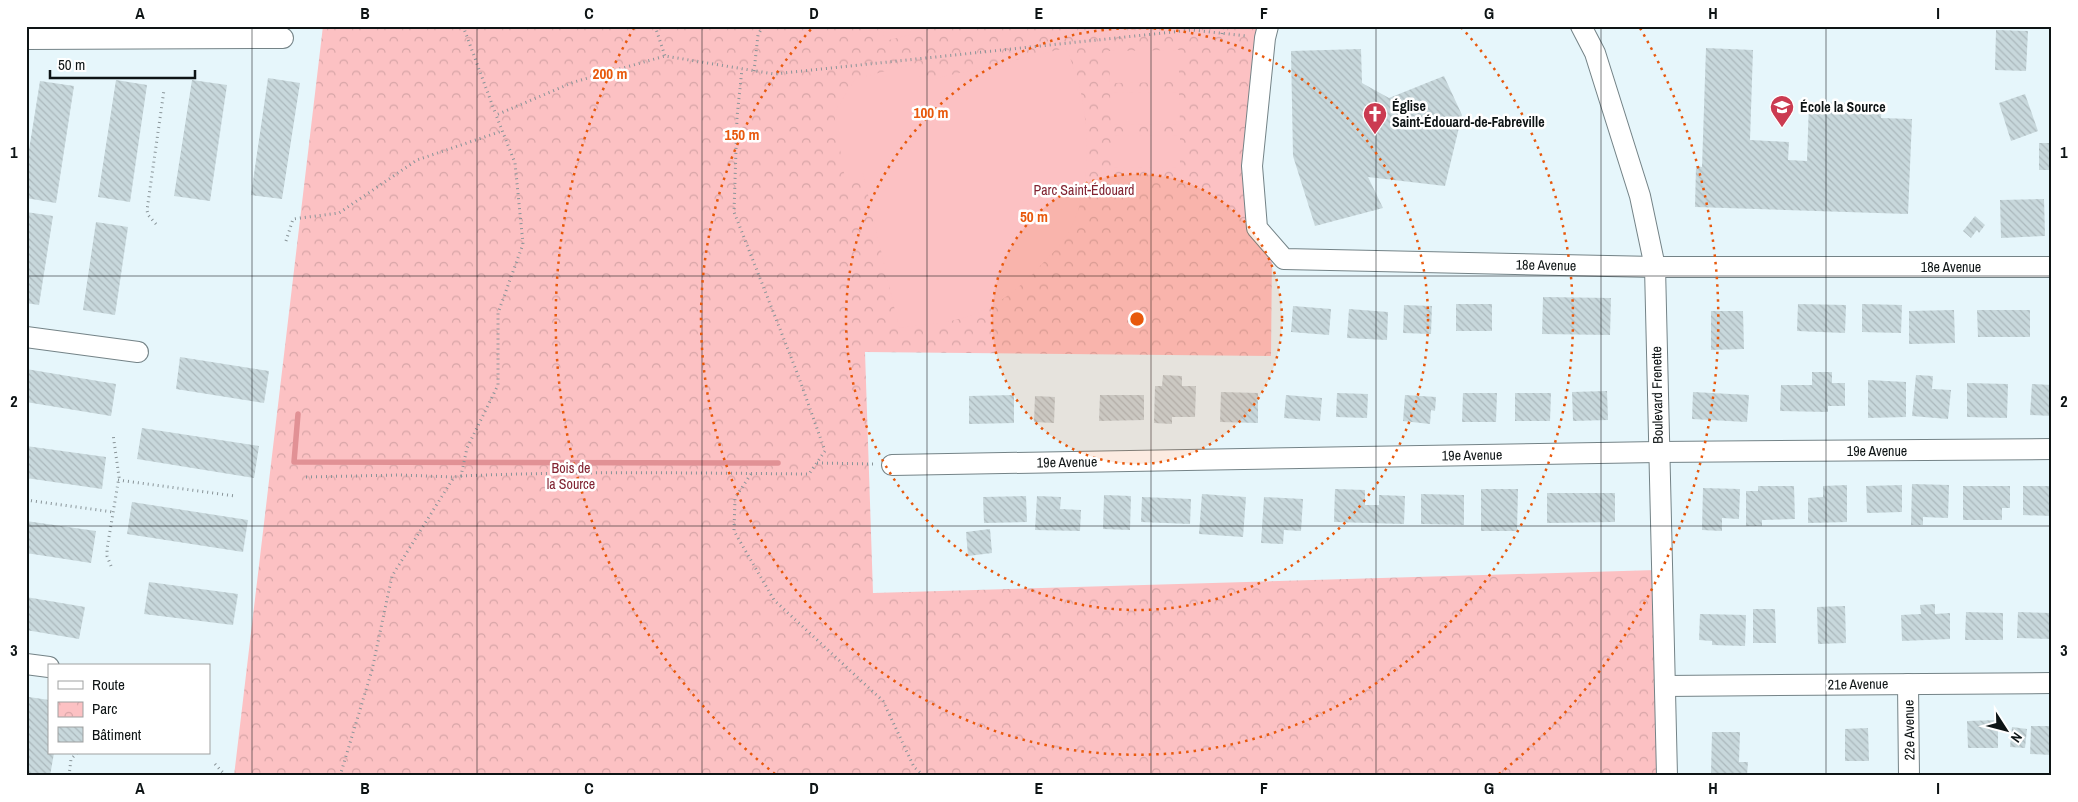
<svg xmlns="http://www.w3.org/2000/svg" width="2078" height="802" font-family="'Archivo Narrow',sans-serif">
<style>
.park{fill:url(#park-crowns)}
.pitch{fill:#fcc1c3}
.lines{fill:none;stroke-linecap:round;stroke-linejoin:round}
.stream{stroke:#e19195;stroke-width:5.5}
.building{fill:url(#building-back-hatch)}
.minor-casing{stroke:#748387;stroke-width:22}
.path{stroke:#899498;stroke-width:3;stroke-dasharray:1 4;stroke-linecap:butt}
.minor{stroke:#fff;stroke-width:20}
.grid{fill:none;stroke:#0e1415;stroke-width:1;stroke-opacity:0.55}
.ring{fill:none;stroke:#e8590c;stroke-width:2.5;stroke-dasharray:2.5 5}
.labels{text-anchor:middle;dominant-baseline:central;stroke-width:5;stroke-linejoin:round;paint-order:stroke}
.poi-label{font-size:14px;font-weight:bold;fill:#0e1415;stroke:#fff;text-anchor:start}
.park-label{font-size:14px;fill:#812331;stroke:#fff}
.street-label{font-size:14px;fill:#0e1415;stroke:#fff}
.centre{fill:#e8590c;stroke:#fff;stroke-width:2.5}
.ring-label{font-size:15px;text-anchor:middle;font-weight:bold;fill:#e8590c;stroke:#fff;stroke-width:5;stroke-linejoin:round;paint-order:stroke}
.neatline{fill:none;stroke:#0e1415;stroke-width:2}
.grid-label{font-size:16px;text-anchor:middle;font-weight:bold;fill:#0e1415}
</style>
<defs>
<pattern id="park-crowns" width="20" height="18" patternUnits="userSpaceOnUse" patternTransform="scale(1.25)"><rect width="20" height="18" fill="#fcc1c3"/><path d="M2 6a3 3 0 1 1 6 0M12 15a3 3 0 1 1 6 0" fill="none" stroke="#d7a5a7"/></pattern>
<pattern id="building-back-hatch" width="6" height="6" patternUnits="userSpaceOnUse" patternTransform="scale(1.25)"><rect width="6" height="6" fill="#c8d8dc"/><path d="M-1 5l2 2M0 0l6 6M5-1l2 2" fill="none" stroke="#abb8bc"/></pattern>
</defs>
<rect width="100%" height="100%" fill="#e6f6fb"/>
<polygon class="park" points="323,26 1276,26 1247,210 1272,252 1271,356 865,352 873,593 1656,570 1657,776 234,776"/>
<g class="pitch">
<polygon points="882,26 924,26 925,31 885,41"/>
<path d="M1066,48c5,13 11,26 14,40 10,45 12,108 -14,148 -7,11 -16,20 -25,29 -20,23 -48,44 -78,53 -21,6 -43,7 -64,10l-36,-155 -18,6 -11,-66 21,-34 62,-16 4,19z"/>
<polygon points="1179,50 1179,82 1110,83 1109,51"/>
<polygon points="1179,92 1180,124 1111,125 1110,93"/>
<polygon points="1180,135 1180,167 1111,168 1111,136"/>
</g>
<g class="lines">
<polyline class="stream" points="298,414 294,462 778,463"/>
</g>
<g class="building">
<polygon points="1996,30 2028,31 2026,71 1995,70"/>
<polygon points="1706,48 1753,50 1750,140 1789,142 1788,160 1807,161 1809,102 1882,104 1881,118 1912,119 1908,214 1695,207 1696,166 1702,167"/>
<polygon points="1361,49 1362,83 1389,98 1444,76 1462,115 1445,186 1368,177 1383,208 1315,226 1293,156 1291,51"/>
<polygon points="268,78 300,83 282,199 251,195"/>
<polygon points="116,80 147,85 130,202 98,197"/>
<polygon points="192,80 227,85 210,201 174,196"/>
<polygon points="40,81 74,86 56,203 26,198 26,169"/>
<polygon points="2025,94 2038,131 2011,141 1999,103"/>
<rect x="2039" y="143" width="13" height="27"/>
<polygon points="2044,199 2045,236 2001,238 2000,200"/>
<polygon points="26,212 53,216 39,305 26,303"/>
<polygon points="1975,216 1985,225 1979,233 1977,230 1971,238 1963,231"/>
<polygon points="96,222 128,227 115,315 83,310"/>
<polygon points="1543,297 1611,298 1610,335 1542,334"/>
<rect x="1456" y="304" width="36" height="27"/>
<polygon points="1798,304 1846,305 1845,333 1797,331"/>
<polygon points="1862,304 1902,305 1901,333 1862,332"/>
<polygon points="1404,305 1432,306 1431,334 1403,333"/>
<polygon points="1293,306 1331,309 1329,335 1291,332"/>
<polygon points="1349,309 1388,312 1387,340 1347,338"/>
<polygon points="1954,310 1955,343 1909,344 1909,311"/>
<polygon points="1977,310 2030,310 2030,337 1978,337"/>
<polygon points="1711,311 1743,311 1744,349 1711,350"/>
<polygon points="180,357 269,371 264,403 176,389"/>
<polygon points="26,369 116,384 111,416 26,402"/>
<polygon points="1812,372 1832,372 1832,383 1845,383 1845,406 1828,406 1828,412 1780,411 1781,385 1812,385"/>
<polygon points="1163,375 1182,376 1182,386 1196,386 1195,417 1172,417 1172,424 1154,423 1155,386 1162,386"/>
<polygon points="1916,375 1933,376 1932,389 1951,390 1948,419 1912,416"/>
<polygon points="1868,380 1906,382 1906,417 1868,418"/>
<polygon points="1967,383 2008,384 2007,418 1967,417"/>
<polygon points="2032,384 2052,385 2052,416 2030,415"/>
<polygon points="1607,391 1608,420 1573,421 1572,392"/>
<polygon points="1221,392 1258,393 1258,423 1220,422"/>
<polygon points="1693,392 1749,395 1747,422 1692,419"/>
<polygon points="1337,393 1368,394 1367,418 1336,417"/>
<polygon points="1463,393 1497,393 1496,422 1462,422"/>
<polygon points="1515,393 1551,393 1550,421 1515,421"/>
<polygon points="1014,395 1014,423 969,424 969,396"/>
<polygon points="1100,395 1144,395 1144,420 1099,421"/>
<polygon points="1286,395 1322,398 1320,421 1284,418"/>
<polygon points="1405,395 1436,397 1435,411 1431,410 1430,424 1403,421"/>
<polygon points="1035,396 1055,397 1054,423 1034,422"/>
<polygon points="142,428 259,446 254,478 137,459"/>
<polygon points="26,446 106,457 102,489 26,478"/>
<polygon points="1912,484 1949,485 1948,518 1923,517 1923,525 1911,525"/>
<polygon points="1847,485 1847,522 1808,523 1808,498 1823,497 1823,486"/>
<polygon points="1902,485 1902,512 1867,513 1866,486"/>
<polygon points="1758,486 1794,486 1795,519 1762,520 1762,526 1746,526 1746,491 1758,491"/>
<polygon points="1963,486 2010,486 2010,508 2002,508 2002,520 1963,520"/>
<polygon points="2023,486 2052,486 2052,516 2023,515"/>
<polygon points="1703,488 1740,489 1739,519 1722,518 1722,531 1702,530"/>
<polygon points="1335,489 1365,490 1365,505 1379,505 1379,495 1405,496 1404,524 1334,522"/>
<polygon points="1481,489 1518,489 1517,531 1481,531"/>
<polygon points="1547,493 1615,493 1615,522 1547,523"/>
<polygon points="1202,494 1246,497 1243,537 1199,534"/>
<polygon points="1421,494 1464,495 1464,525 1421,524"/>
<polygon points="1104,495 1131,496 1130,530 1103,529"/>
<polygon points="1026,496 1027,522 984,523 983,497"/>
<polygon points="1037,496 1061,497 1060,509 1081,510 1080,531 1035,530"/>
<polygon points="1142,497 1191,499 1190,524 1141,522"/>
<polygon points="1264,497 1303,499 1301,531 1284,530 1283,544 1261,543"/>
<polygon points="132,502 248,520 243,552 127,534"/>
<polygon points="26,521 96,531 91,563 26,553"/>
<polygon points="990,529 992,553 968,556 966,532"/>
<polygon points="149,582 238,594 233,625 144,614"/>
<polygon points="26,597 85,607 79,639 26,630"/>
<polygon points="1935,604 1935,614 1950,613 1950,639 1902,641 1901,615 1921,614 1920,605"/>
<polygon points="1845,606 1846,643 1818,644 1817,607"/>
<polygon points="1753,609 1775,609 1776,643 1753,643"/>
<polygon points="1966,612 2003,613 2003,640 1965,640"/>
<polygon points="2018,612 2052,613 2052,639 2017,638"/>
<polygon points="1700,614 1746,615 1745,646 1712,645 1712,641 1699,640"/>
<polygon points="29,697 49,700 49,753 54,753 50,776 26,776 26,719"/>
<polygon points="1998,720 1998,748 1968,748 1967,721"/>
<polygon points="2031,726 2052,726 2052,755 2030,754"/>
<polygon points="2012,727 2027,729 2025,748 2010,747"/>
<polygon points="1868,728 1869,761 1845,761 1845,729"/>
<polygon points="1712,732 1740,732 1739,762 1748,762 1747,775 1711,774"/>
</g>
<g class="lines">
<g class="minor-casing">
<g id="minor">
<polyline points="1268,26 1265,38 1252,166 1257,228 1284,259 1655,267 2052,267"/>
<polyline points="1581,26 1595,53 1640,196 1655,267 1667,776"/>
<polyline points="26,39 283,38"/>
<polyline points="26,337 138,352"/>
<polyline points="892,465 1658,452 2052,449"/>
<polyline points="26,664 49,667"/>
<polyline points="1908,684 1909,776"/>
<polyline points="1665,686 2052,683"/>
</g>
</g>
<g class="path">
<polyline points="463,26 496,115"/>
<polyline points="655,26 665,56"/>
<polyline points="1222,34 1223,26"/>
<polyline points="754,71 758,35 763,26"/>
<polyline points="156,224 148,215 147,210 164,90"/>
<polyline points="286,241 293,219 339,213 417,160 502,131"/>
<polyline points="817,463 874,464"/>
<polyline points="751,474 735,498 734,531 774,600 883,701 914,767 924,776"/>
<path d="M461,476c116,-5 232,-3 348,-2l16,-23 -27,-76 -64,-163 3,-95 5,-48"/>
<polyline points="306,477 400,475 453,477"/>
<polyline points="118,480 235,496"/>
<polyline points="26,500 113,512"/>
<polyline points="111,566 107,556 107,549 119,477 113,434"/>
<polyline points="215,764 226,776"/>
<polyline points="69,776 71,759 77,753"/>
<polyline points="340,776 372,670 392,576 454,477 461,476 467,448 498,385 498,313 523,244 515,163 496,115 574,82 665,56 774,74 1192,30 1247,36"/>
</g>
<use href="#minor" class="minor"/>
</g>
<path class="grid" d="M252,26v750M477,26v750M702,26v750M927,26v750M1151,26v750M1376,26v750M1601,26v750M1826,26v750M26,276h2026M26,526h2026"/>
<circle cx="1137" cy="319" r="145" fill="#e8590c" fill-opacity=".12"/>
<g class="ring">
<circle cx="1137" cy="319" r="145"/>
<circle cx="1137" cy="319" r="291"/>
<path d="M1461 27A436 436 0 1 1 813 27"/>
<path d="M775 774A581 581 0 0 1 634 28M1640 28A581 581 0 0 1 1499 774"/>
</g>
<defs>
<g id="school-pin" transform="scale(1.25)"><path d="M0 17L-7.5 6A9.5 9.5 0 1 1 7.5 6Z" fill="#cb3b51" stroke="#fff"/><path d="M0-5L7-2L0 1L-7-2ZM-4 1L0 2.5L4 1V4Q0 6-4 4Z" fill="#fff"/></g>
<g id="church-pin" transform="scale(1.25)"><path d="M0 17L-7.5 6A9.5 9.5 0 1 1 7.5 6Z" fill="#cb3b51" stroke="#fff"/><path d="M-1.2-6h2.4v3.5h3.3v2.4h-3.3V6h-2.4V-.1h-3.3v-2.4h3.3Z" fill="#fff"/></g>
</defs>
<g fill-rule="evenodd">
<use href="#school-pin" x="1782" y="107"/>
<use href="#church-pin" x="1375" y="114"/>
</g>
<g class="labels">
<g class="poi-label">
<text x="1392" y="106">Église<tspan x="1392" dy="16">Saint-Édouard-de-Fabreville</tspan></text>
<text x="1800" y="107">École la Source</text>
</g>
<g class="park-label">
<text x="1084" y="190">Parc Saint-Édouard</text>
<text x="571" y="468">Bois de<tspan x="571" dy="16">la Source</tspan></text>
</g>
<g class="street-label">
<text transform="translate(1546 265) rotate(1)">18e Avenue</text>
<text x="1951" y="267">18e Avenue</text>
<text transform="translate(1657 395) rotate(-91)">Boulevard Frenette</text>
<text x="1877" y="451">19e Avenue</text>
<text transform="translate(1472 455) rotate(-1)">19e Avenue</text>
<text transform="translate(1067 462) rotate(-1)">19e Avenue</text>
<text transform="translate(1858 684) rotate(-1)">21e Avenue</text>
<text transform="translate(1909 730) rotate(-91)">22e Avenue</text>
</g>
</g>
<circle cx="1137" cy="319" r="8" class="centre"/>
<g class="ring-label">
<text x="610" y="79">200 m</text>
<text x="931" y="118">100 m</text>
<text x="742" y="140">150 m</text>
<text x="1034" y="222">50 m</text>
</g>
<rect width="2078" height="802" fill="none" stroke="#ffffff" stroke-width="55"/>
<rect x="48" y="664" width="162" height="90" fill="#ffffff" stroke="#9fa1a1"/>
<rect x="58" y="681" width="25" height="8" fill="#ffffff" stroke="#9fa1a1"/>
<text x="92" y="690" font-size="15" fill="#0e1415">Route</text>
<rect x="58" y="702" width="25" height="15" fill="url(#park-crowns)" stroke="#9fa1a1"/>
<text x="92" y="714" font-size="15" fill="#0e1415">Parc</text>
<rect x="58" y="727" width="25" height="15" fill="url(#building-back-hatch)" stroke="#9fa1a1"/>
<text x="92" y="740" font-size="15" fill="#0e1415">Bâtiment</text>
<g transform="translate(2006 730) rotate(126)" stroke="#ffffff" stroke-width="4" paint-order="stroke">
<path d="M0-4L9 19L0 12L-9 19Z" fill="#0e1415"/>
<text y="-8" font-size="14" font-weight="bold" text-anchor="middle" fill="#0e1415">N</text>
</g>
<path d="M50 70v8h145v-8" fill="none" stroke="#0e1415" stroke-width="2.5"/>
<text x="58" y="70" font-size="15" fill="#0e1415" stroke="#ffffff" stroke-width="4" paint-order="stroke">50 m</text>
<rect x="28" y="28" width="2022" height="746" class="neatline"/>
<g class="grid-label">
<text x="140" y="19">A</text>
<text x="365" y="19">B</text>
<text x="589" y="19">C</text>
<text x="814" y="19">D</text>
<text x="1039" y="19">E</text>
<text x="1264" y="19">F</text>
<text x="1489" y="19">G</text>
<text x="1713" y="19">H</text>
<text x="1938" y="19">I</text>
<text x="14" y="158">1</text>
<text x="2064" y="158">1</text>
<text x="14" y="407">2</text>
<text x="2064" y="407">2</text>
<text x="14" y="656">3</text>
<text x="2064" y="656">3</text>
<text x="140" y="794">A</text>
<text x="365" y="794">B</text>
<text x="589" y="794">C</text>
<text x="814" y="794">D</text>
<text x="1039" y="794">E</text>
<text x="1264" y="794">F</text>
<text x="1489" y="794">G</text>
<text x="1713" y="794">H</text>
<text x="1938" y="794">I</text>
</g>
</svg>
